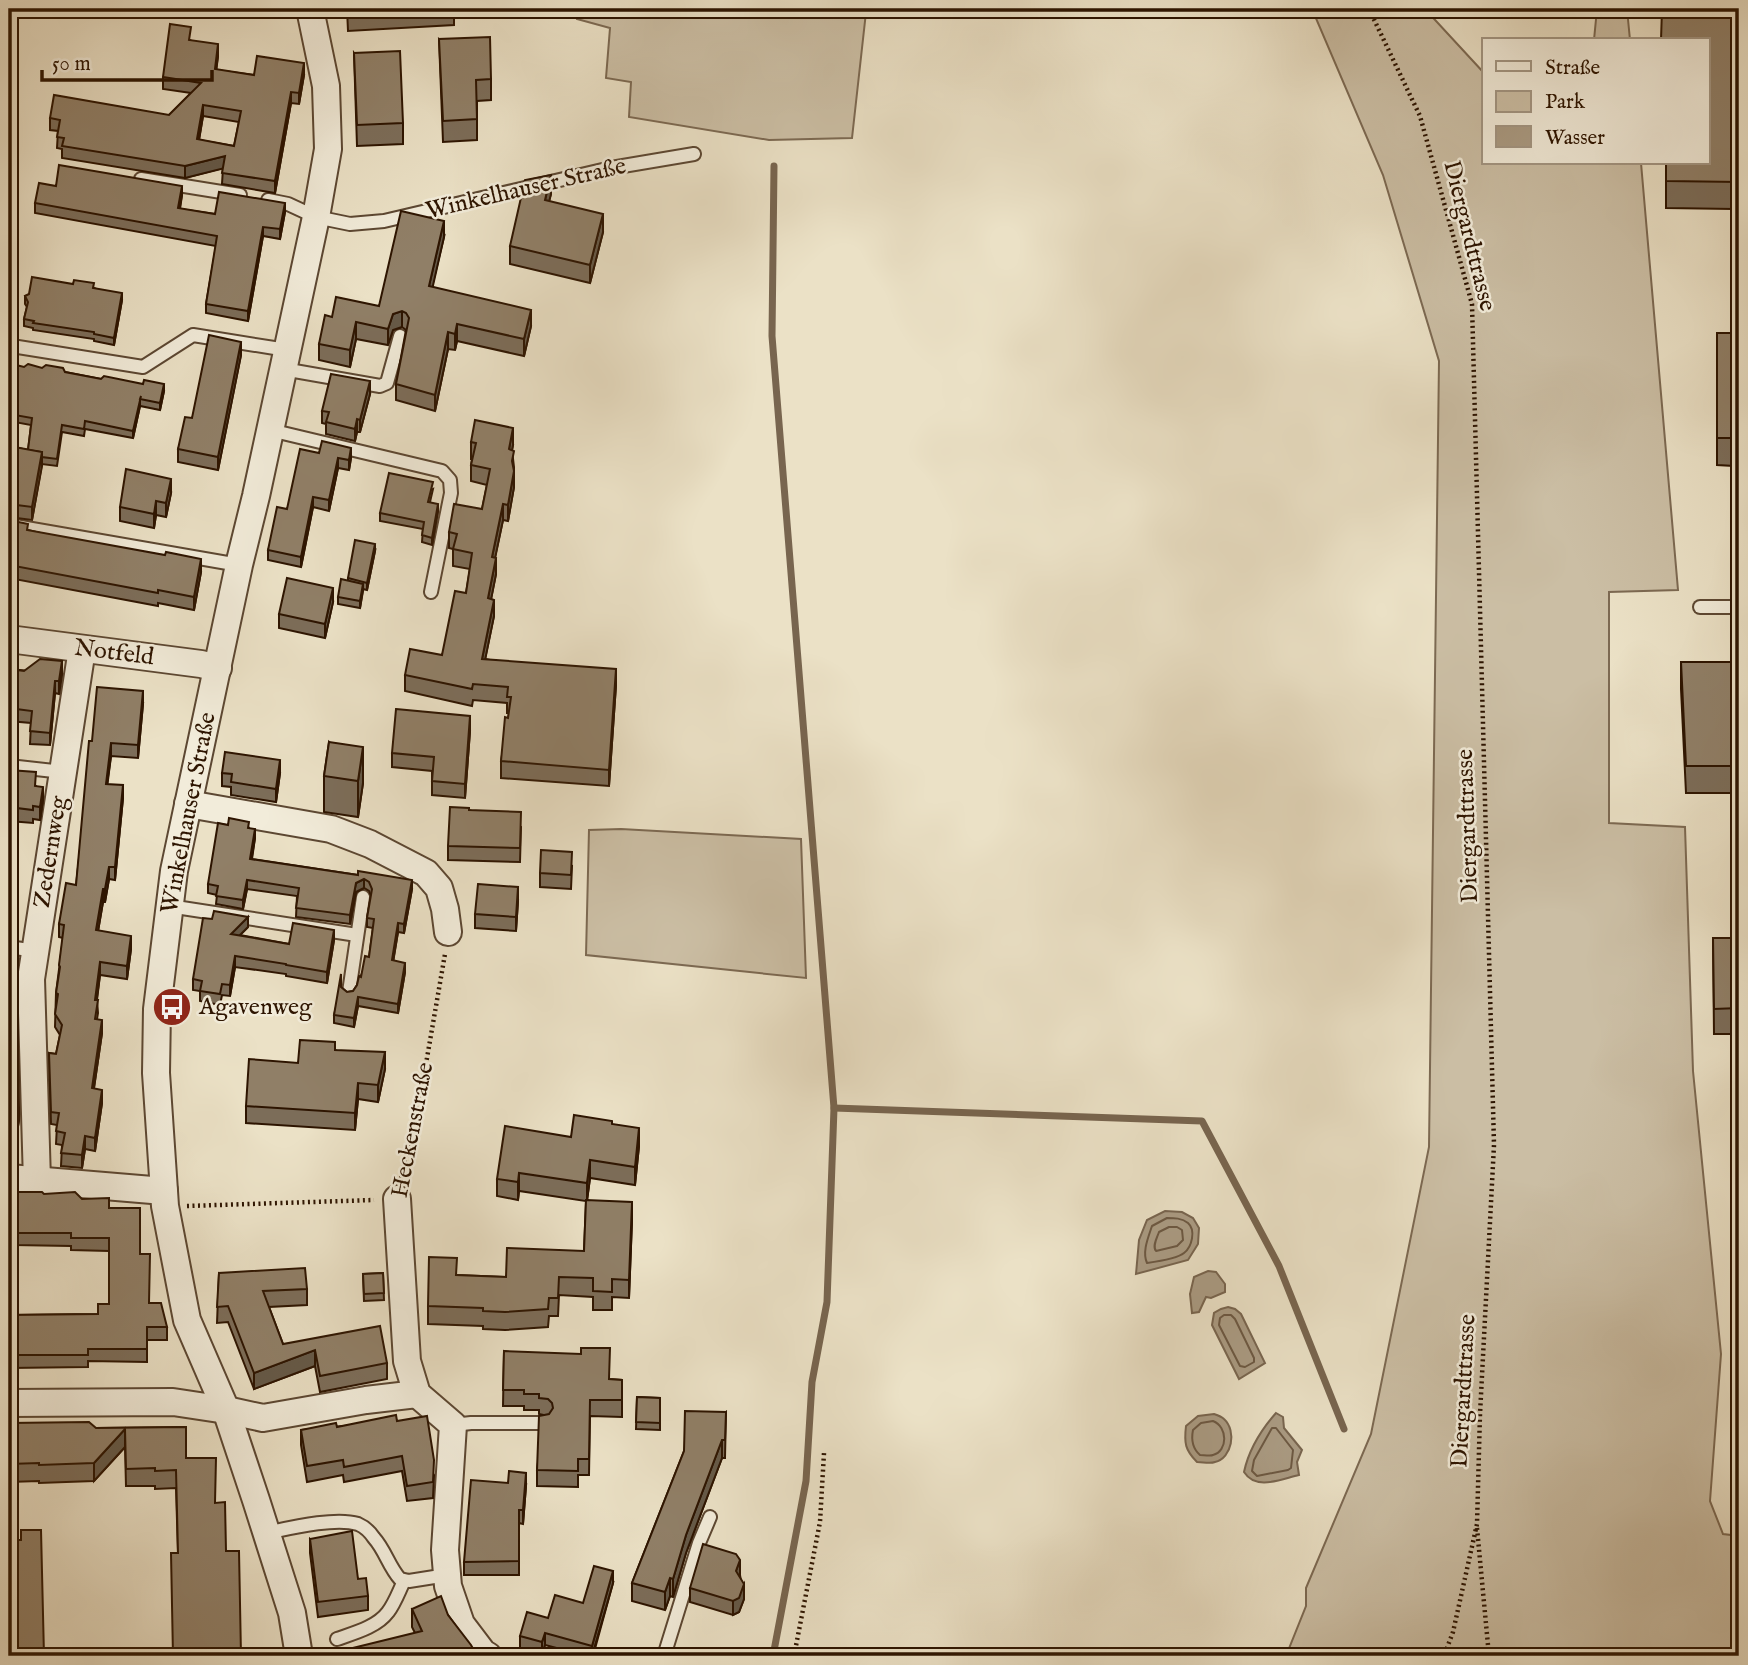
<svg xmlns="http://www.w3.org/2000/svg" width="1748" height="1665" font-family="'IM FELL English',serif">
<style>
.green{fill:#cbbea4;stroke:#7c6952;stroke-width:2}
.water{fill:#aa9b83;stroke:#78654f;stroke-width:2}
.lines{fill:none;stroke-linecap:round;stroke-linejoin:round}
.shore{stroke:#6c5842;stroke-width:2}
.stream{stroke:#78654f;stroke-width:7}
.service-casing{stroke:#5c4732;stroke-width:16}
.minor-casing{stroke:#5c4732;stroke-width:30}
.path{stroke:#2d1400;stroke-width:4.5;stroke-dasharray:2 3.5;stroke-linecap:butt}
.service{stroke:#f2ecda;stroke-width:12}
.minor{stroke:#f2ecda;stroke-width:26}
.wall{fill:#7c6d59;stroke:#2d1400;stroke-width:2;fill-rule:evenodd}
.shaded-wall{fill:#655948;stroke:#2d1400;stroke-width:2}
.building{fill:#907f67;stroke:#2d1400;stroke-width:2;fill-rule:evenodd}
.labels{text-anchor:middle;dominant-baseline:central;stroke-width:5;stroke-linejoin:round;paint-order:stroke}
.street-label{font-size:24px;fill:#2d1400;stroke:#f2ecda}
.poi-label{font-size:24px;fill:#2d1400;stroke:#f2ecda;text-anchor:start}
</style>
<rect width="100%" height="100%" fill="#ebe1c6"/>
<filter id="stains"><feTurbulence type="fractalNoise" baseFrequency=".00286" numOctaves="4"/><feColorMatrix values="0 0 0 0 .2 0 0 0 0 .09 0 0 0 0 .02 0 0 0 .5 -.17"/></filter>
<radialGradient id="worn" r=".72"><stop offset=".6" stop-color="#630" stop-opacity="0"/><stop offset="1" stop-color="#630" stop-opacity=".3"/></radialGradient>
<g class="green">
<polygon points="578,9 851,9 866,12 852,138 769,140 629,117 631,82 606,78 610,28 577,19"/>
<polygon points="1312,9 1425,9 1484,73 1484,163 1641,163 1678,590 1609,592 1609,823 1685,827 1693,1071 1721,1354 1710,1501 1723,1534 1739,1536 1739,1656 1286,1656 1306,1606 1306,1588 1371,1434 1429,1147 1439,361 1383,175"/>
<polygon points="1597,9 1627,9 1630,40 1594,40"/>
<polygon points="621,829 801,839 806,978 586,955 589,830"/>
</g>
<g class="water">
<polygon points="1165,1211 1182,1212 1193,1218 1199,1228 1198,1244 1188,1260 1136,1274 1139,1240 1147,1220"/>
<polygon points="1208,1271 1216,1272 1225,1284 1225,1292 1211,1298 1206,1297 1199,1312 1192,1313 1190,1294 1194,1277"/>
<polygon points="1228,1307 1235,1309 1241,1314 1265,1363 1239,1379 1212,1325 1214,1313 1221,1309"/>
<path d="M1276,1413l7,4 1,11 18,22 -5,12 2,13c-18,4 -43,16 -55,-3 5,-23 17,-42 32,-59z"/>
<path d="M1214,1414c3,1 8,3 10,5 13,12 8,39 -9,43 -5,2 -12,0 -18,0 -12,-12 -13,-19 -11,-36l12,-10z"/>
</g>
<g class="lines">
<g class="shore">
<path d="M1167,1218c7,0 15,0 21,5 8,7 4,24 -4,30 -6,5 -30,9 -37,10 -5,-11 1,-25 5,-37z"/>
<path d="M1169,1227h8l5,3 1,10 -6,6 -21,5c-4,-5 1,-13 3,-19z"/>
<polygon points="1224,1315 1231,1315 1235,1319 1254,1358 1254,1362 1245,1367 1240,1366 1219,1325 1220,1318"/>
<path d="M1213,1421c15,6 15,30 0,34 -2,1 -10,0 -13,0 -8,-7 -9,-15 -7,-25l8,-7z"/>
<polygon points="1272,1428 1276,1428 1293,1450 1291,1468 1288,1470 1257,1476 1252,1471 1254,1460"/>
</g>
<g class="stream">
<polyline points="834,1108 1202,1121 1279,1266 1344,1429"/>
<polyline points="773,1656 806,1481 812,1382 827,1302 834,1108 772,336 774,166"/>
</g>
<g class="service-casing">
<g id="service">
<polyline points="141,179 240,195"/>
<polyline points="268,200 288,204 316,217 350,224 384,221 611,168 694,154"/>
<polyline points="18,347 143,367 193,335 287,350"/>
<polyline points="283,369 380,386 387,383 400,336"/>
<polyline points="270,430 442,471 450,480 451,493 431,592"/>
<polyline points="9,525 239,565"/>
<polyline points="1700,607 1739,607"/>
<polyline points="9,766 63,772"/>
<polyline points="169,906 357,935"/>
<polyline points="9,947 35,951"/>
<polyline points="349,992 363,897"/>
<polyline points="453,1425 471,1423 544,1423"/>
<path d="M266,1533c24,-5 69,-16 92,-9 7,3 12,8 16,14 11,12 15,29 26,41l9,2 38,-6"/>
<path d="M337,1639c17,-6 40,-12 51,-27 7,-9 11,-21 16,-31"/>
<polyline points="664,1656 699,1543 710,1517"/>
</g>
</g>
<g class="minor-casing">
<g id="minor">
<polyline points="9,639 201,664 218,668"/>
<polyline points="188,804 331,829 370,844 426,873 439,888 445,909 448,932"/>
<polyline points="9,1178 164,1191"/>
<polyline points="37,1181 31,979 82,649"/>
<polyline points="397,1199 407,1361 417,1394 453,1425 445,1550 448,1586 461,1624 483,1653 488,1656"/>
<polyline points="9,1403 173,1402 226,1410 263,1418 366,1400 417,1394"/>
<polyline points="299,1656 292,1613 256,1500 226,1410 187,1320 165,1206 156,1073 157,1009 174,871 239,565 256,496 316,217 328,149 326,86 310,9"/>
</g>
</g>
<g class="path">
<polyline points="1369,9 1420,116 1472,304 1494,1145 1480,1414 1477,1524 1453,1632 1444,1656"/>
<polyline points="401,1178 427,1058 445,954"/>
<polyline points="187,1206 374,1200"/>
<polyline points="1477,1528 1489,1656"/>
<polyline points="794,1656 820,1522 824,1453"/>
</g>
<use href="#service" class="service"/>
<use href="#minor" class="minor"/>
</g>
<g class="wall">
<polygon points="347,9 454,9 454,25 348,31"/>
<polygon points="1739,9 1739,585 1733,585 1734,466 1717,465 1717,333 1731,333 1733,209 1666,208 1666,163"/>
<polygon points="439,39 491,79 491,100 477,101 477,140 443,142"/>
<path d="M190,40l28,16 -2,14 38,5h50l-5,29 -8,-1 -16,90 -53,-9 1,-16 -38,10 -123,-20v-9l-5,-1 1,-17 -8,-1v-12l119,-3 22,-22 -28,-4v-12zM203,116l36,6 -5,24 -35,-6z"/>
<polygon points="354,53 403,123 403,144 357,146"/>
<polygon points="56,186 182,195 180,209 215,214 285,212 280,239 263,236 248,321 206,313 206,304 216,246 35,213 35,203"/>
<polygon points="551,194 549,201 603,232 590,283 510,264 510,246"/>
<polygon points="444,237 432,287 531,326 524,356 457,341 455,350 448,349 435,411 396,400 396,384 406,330 402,327 393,330 388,345 356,339 350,367 319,360 319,344 332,317 379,306"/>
<polygon points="94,288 122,300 114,345 94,341 94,339 33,330 33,328 24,326 24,319 27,307 25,304 25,296"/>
<polygon points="241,355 218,470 178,462 178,449 192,418"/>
<polygon points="65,372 164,391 160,410 140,406 133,438 85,429 84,436 62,432 57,466 42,464 32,520 9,517 9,446 28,450 31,425 9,421 9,389 11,390"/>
<polygon points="370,394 360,432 357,432 355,441 326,434 326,424 322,423 322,411"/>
<polygon points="471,442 513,445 512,450 514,467 514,487 508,521 503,520 495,557 496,574 491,599 494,616 485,659 616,685 609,786 501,778 501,761 509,713 507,713 507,703 473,700 472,706 405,691 405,675 442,655 466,593 470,569 453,566 453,549 449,548 449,532 482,509 487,485 471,481 471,465 472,459 471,459"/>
<polygon points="319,453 351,458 349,470 338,468 329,511 313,507 301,567 268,560 268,550 287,509"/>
<polygon points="433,489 430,502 438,511 432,545 422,542 423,529 380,521 380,513"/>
<polygon points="171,493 166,517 156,515 154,528 120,521 120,507"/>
<polygon points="9,520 28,530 201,572 194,610 158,603 158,606 9,578"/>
<polygon points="375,551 367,590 363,589 360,608 338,604 338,597 348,581 348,578"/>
<polygon points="333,602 325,638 279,628 279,614"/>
<polygon points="1681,662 1739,662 1739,793 1686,793 1681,689"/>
<polygon points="9,669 62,674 59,694 55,693 50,745 30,744 31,723 9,721"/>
<polygon points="143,704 138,758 111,756 107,784 123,798 115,880 109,879 105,902 103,902 98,931 131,949 127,979 100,975 97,1000 98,1013 97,1019 102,1033 94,1088 102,1103 95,1151 85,1149 82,1168 61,1166 62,1145 56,1144 57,1125 51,1124 49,1053 56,1054 60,1035 55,1027 56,993 63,938 59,937 59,924 76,885 92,741"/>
<polygon points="470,731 465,798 432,795 432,771 392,767 392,753"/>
<polygon points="329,742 363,783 358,817 324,812 324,776"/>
<polygon points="9,770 36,786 43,800 40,820 33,819 33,823 9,821"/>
<polygon points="222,773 280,773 276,802 231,795 231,787 222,786"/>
<polygon points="469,810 521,827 520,862 448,860 448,846"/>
<polygon points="249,828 255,838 252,859 358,875 412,889 404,933 398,932 393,961 405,972 398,1013 358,1006 354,1027 334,1023 334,1015 341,987 347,992 353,991 357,985 369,957 373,928 367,927 367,918 371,896 369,891 364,888 356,892 350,924 296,917 297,896 247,889 243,909 216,904 217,895 208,893 208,884"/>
<polygon points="572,866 571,889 540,887 540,873"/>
<polygon points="518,901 516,931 475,928 475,914"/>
<polygon points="248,927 240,935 289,944 334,940 327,983 286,976 286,974 235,967 230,996 222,995 220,1005 200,1001 200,991 193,990 193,979"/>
<polygon points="1713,938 1739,938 1739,1034 1714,1034"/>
<polygon points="9,991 12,1000 16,1001 16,1046 9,1045"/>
<polygon points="335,1050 385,1069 378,1102 358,1099 355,1130 246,1123 246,1106 298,1063"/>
<polygon points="9,1074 19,1120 14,1152 9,1151"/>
<polygon points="612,1124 639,1146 635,1185 590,1178 587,1200 632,1220 629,1298 612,1297 612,1310 593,1310 593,1297 559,1295 558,1316 549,1316 548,1327 505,1330 483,1329 483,1326 428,1324 428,1306 457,1275 506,1277 584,1251 586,1201 519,1191 518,1200 497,1196 497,1179 571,1137"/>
<polygon points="9,1190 15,1192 44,1194 82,1199 109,1208 140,1254 149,1303 167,1327 167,1340 147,1340 147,1362 88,1361 88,1367 9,1368 9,1315 98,1314 109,1304 109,1251 71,1250 71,1246 14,1245 14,1242 9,1242"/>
<polygon points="219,1273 307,1289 307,1305 269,1307 283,1344 387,1363 387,1379 320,1392 315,1366 254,1389 228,1322 217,1323"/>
<polygon points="383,1273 384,1300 364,1301 363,1274"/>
<polygon points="504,1351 609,1379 622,1380 622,1417 590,1416 589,1475 578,1475 578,1487 537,1486 537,1470 544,1415 539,1414 539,1410 524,1410 524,1406 503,1406"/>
<polygon points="637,1397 660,1398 660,1430 636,1429"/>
<polygon points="726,1412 725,1458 722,1458 686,1553 673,1597 670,1596 665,1610 632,1601 632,1583 684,1451"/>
<polygon points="397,1421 434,1475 433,1498 407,1501 402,1471 344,1482 343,1475 307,1482 301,1445 301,1430"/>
<polygon points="9,1423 96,1428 186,1427 178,1553 176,1488 155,1489 155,1486 126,1486 125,1447 94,1481 39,1483 39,1481 9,1482"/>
<polygon points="526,1486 523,1524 519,1523 519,1575 464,1575 464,1562"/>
<polygon points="310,1539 358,1579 368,1596 368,1610 318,1617 310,1553"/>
<polygon points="740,1575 744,1599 739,1612 733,1615 690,1602 690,1588"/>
<polygon points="613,1583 593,1656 587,1656 545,1645 542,1654 520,1648 520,1636 548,1618 583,1603"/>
<polygon points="412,1609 448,1615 477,1656 415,1633 412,1627"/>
</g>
<g class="shaded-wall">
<polygon points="218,44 218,56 215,81 215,69"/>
<polygon points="304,63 304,75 299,104 299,93"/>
<polygon points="291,92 291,103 275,193 275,181"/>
<polygon points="203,105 203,116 197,151 197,139"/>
<polygon points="225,156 225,168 185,178 185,166"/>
<polygon points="551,175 551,194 545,218 545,200"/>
<polygon points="182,186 182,195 178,218 178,208"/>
<polygon points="285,203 285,212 280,239 280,229"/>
<polygon points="603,214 603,232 590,283 590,265"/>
<polygon points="444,221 444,237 429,303 429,286"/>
<polygon points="263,227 263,236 248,321 248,311"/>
<polygon points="122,293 122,300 114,345 114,338"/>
<polygon points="531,310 531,326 524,356 524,339"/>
<polygon points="402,311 402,327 393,330 388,345 388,329 393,314"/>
<polygon points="356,322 356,339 350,367 350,350"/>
<polygon points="457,324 457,341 455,350 455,334"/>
<polygon points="448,332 448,349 435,411 435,395"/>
<polygon points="241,342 241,355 218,470 218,457"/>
<polygon points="370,381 370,394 360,432 360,420"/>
<polygon points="164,384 164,391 160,410 160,403"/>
<polygon points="140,399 140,406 133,438 133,431"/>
<polygon points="357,419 357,432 355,441 355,429"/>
<polygon points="513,428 513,445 509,466 509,449"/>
<polygon points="351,448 351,458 349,470 349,460"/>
<polygon points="42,452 42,466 32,520 32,507"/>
<polygon points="338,458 338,468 329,511 329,500"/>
<polygon points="514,471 514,487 508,521 508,505"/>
<polygon points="171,479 171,493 166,517 166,503"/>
<polygon points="313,497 313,507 301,567 301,557"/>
<polygon points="156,501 156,515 154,528 154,514"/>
<polygon points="438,504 438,511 432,545 432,538"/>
<polygon points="503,504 503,520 492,573 492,557"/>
<polygon points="375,544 375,551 367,590 367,583"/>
<polygon points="496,558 496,574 488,615 488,598"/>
<polygon points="201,559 201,572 194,610 194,597"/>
<polygon points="363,584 363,591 360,608 360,601"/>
<polygon points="333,588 333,602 325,638 325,624"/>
<polygon points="494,600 494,616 482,675 482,659"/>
<polygon points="62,661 62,674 59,694 59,681"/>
<polygon points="616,669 616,685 609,786 609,770"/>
<polygon points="55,681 55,693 50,745 50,733"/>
<polygon points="143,691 143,704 138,758 138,745"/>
<polygon points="470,716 470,731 465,798 465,784"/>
<polygon points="111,743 111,756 106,796 106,784"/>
<polygon points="363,747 363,783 358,817 358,781"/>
<polygon points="280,760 280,773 276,802 276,789"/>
<polygon points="123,785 123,798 115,880 115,867"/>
<polygon points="43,787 43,800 40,820 40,807"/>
<polygon points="255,829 255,838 250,868 250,859"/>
<polygon points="109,867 109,879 105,902 105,889"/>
<polygon points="364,879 364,888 356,892 350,924 350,915 356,883"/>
<polygon points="247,880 247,889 243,909 243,900"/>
<polygon points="412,880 412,889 404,933 404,924"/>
<polygon points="518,887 518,901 516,931 516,917"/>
<polygon points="103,889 103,902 96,943 96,930"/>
<polygon points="248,917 248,927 231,944 231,934"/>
<polygon points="398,923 398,932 392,969 392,960"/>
<polygon points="334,930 334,940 327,983 327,972"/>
<polygon points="131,936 131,949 127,979 127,966"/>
<polygon points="235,956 235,967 230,996 230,985"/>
<polygon points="100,962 100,975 95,1012 95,1000"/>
<polygon points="405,963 405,972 398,1013 398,1004"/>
<polygon points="358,997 358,1006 354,1027 354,1018"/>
<polygon points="102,1020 102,1033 92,1101 92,1088"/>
<polygon points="385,1052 385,1069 378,1102 378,1085"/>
<polygon points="358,1083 358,1099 355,1130 355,1113"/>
<polygon points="102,1090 102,1103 95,1151 95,1138"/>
<polygon points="19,1108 19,1120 14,1152 14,1140"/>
<polygon points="639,1128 639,1146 635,1185 635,1167"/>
<polygon points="85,1136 85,1149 82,1168 82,1155"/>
<polygon points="590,1160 590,1178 587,1201 587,1183"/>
<polygon points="519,1173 519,1191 518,1200 518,1182"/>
<polygon points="632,1202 632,1220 629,1298 629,1280"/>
<polygon points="315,1350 315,1366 254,1389 254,1373"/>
<polygon points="125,1429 125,1447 94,1481 94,1463"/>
<polygon points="722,1440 722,1458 686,1553 673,1597 673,1579 686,1535"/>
<polygon points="526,1473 526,1486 523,1524 523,1510"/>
<polygon points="740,1560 740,1575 736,1585 736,1571"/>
<polygon points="613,1571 613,1583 592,1656 592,1646"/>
<polygon points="670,1578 670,1596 665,1610 665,1592"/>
<polygon points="744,1584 744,1599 739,1612 733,1615 733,1601"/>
<polygon points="545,1633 545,1645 542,1654 542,1642"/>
</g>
<g class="building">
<polygon points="348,9 403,9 348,12"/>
<polygon points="1662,9 1739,9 1739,182 1666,181 1666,163 1708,163 1708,40 1661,40"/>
<path d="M170,24l21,3 -2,13 29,4 -3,25 39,6 3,-19 47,7 -5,30 -8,-1 -16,89 -53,-8 3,-17 -40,10 -123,-20 2,-8 -7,-1 3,-17 -10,-2 4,-23 115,20 32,-32 -38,-6zM203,105l38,6 -7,35 -37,-7z"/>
<polygon points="490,37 491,79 476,80 477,119 443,121 439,39"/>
<polygon points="400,51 403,123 357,125 354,53"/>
<polygon points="59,165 182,186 178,208 215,214 219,192 285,203 280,229 263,227 248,311 206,304 217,236 35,203 39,183 56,186"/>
<polygon points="551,175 545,200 603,214 590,265 510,246 525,180"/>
<polygon points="1733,198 1739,198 1739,557 1733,557 1734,438 1717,438 1717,333 1731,333"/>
<polygon points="401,211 444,221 429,286 531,310 524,339 457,324 455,334 448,332 435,395 396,384 409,318 406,313 402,311 393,314 388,329 356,322 350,350 319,344 325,315 332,317 336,297 379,306"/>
<polygon points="32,277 73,284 74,280 94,283 93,288 122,293 114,338 94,334 94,332 33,323 34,321 24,319 28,302 25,296 29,294"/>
<polygon points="209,335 241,342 218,457 178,449 185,417 192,418"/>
<polygon points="28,364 42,368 46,365 63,368 65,372 101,379 104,376 143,384 144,380 164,384 160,403 140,399 141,396 133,431 85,421 84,429 62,425 57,459 42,457 42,452 28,450 32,418 9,414 9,389 11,390 16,365 24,367"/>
<polygon points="331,374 370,381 360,420 357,419 355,429 326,422 329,412 322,411"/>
<polygon points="475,420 513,428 509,449 514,451 512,461 514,471 508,505 503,504 492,557 496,558 488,598 494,600 482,659 616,669 609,770 501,761 505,717 508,718 511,697 507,697 508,687 473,684 472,689 405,675 410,649 442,655 455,591 466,593 472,553 453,549 457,534 449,532 454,504 482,509 490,469 471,465 476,443 471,442"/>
<polygon points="322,441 351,448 349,460 338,458 329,500 313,497 301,557 268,550 277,507 287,509 300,449 319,453"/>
<polygon points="9,446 42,452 32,507 9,504"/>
<polygon points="126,469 171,479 166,503 156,501 154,514 120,507"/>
<polygon points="389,473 433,482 428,502 438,504 432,538 422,535 424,522 380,513"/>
<polygon points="9,520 28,524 27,530 165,555 166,552 201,559 194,597 158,590 158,593 9,565"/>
<polygon points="355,540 375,544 367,583 348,578"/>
<polygon points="287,578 333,588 325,624 279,614"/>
<polygon points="341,579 363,584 360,601 338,597"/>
<polygon points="40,659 62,661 59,681 55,681 50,733 30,731 32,711 9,708 9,669 24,671"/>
<polygon points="1681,662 1739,662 1739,766 1686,766"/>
<polygon points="97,687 143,691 138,745 111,743 106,784 123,785 115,867 109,867 105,889 103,889 96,930 131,936 127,966 100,962 95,1000 98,1000 95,1019 102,1020 92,1088 102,1090 95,1138 85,1136 82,1155 61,1153 65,1133 56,1131 59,1113 51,1112 49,1053 56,1054 62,1025 55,1014 58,994 56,993 60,967 59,965 64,925 59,924 66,883 76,885 89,741 92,741"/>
<polygon points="396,709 470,716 465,784 432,781 434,757 392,753"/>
<polygon points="329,742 363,747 358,781 324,776"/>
<polygon points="225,752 280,760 276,789 231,782 232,774 222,773"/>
<polygon points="9,770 36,772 35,786 43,787 40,807 33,806 33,810 9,807"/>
<polygon points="450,807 469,808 469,810 521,812 520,848 448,846"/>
<polygon points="229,818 249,822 248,828 255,829 250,859 358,875 358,871 412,880 404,924 398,923 392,960 405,963 398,1004 358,997 354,1018 334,1015 341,974 341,987 347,992 353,991 357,985 359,976 361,977 365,956 369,957 374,919 367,918 372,889 369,882 364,879 356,883 350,915 296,908 299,888 247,880 243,900 216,896 218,886 208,884 218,823 228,825"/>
<polygon points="541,850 572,852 571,875 540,873"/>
<polygon points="478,884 518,887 516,917 475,914"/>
<polygon points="214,911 248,917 231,934 289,944 293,923 334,930 327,972 286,965 286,964 235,956 230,985 222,984 220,994 200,991 202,981 193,979 203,918 212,919"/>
<polygon points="1713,938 1739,938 1739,1008 1714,1009"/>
<polygon points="9,991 12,991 11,1000 16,1001 16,1033 9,1032"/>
<polygon points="300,1040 335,1042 335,1050 385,1052 378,1085 358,1083 355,1113 246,1106 249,1059 298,1063"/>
<polygon points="13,1048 18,1048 19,1108 14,1140 9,1139 9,1074"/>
<polygon points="574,1115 612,1121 612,1124 639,1128 635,1167 590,1160 587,1183 519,1173 518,1182 497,1179 505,1126 571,1137"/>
<polygon points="9,1190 14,1190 15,1192 42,1192 44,1194 75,1192 82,1199 109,1198 109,1208 140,1208 140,1254 150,1254 149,1303 161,1303 167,1327 147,1327 147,1349 88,1349 88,1355 9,1355 9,1315 98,1314 98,1304 109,1304 109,1238 71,1238 71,1233 14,1233 14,1229 9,1229"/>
<polygon points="586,1200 632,1202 629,1280 612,1279 612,1292 593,1291 593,1278 559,1277 558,1298 549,1298 548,1309 505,1312 483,1311 483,1308 428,1306 429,1257 457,1258 456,1275 506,1277 507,1248 584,1251"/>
<polygon points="305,1268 307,1289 263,1291 283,1344 380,1326 387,1363 320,1376 315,1350 254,1373 228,1306 217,1307 219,1273"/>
<polygon points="383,1273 384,1293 364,1294 363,1274"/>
<polygon points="581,1348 610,1348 609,1379 622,1380 622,1400 590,1400 589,1459 578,1459 578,1471 537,1470 539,1416 549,1414 553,1408 552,1403 548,1399 539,1398 539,1394 524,1394 524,1390 503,1390 504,1351 581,1354"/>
<polygon points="637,1397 660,1398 660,1423 636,1422"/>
<polygon points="685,1411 726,1412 725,1440 722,1440 686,1535 673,1579 670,1578 665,1592 632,1583 684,1451"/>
<polygon points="396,1415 397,1421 427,1416 434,1460 433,1482 407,1486 402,1456 344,1467 343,1460 307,1466 301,1430 336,1423 337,1427"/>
<polygon points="89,1422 96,1428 186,1427 186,1458 216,1458 215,1503 225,1502 226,1551 239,1551 241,1656 173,1656 171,1553 178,1553 176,1470 155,1471 155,1468 126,1469 125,1429 94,1463 39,1465 39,1463 9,1464 9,1423"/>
<polygon points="509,1471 526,1473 523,1510 519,1510 519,1561 464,1562 471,1480 508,1483"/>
<polygon points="21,1530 41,1530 44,1656 9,1656 9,1540 21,1540"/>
<polygon points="352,1531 358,1579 366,1578 368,1596 318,1602 310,1539"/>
<polygon points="703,1544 736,1554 740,1560 736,1571 744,1584 739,1598 733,1601 690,1588"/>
<polygon points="594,1566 613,1571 592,1646 545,1633 542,1642 520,1636 527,1612 548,1618 555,1595 583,1603"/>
<polygon points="441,1596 448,1615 471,1645 477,1656 325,1656 324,1655 422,1631 412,1609"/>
</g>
<defs>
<g id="bus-disc" transform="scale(2.0125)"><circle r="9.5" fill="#8f2418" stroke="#f2ecda"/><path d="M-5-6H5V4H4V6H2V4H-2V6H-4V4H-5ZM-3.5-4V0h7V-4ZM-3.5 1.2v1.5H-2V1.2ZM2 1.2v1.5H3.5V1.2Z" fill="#fff"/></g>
</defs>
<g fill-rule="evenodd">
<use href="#bus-disc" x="172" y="1007"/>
</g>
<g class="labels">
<g class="street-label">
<text transform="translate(526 189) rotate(-13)">Winkelhauser Straße</text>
<text transform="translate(1469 236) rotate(76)">Diergardttrasse</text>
<text transform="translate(114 653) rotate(7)">Notfeld</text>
<text transform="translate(189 813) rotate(-79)">Winkelhauser Straße</text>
<text transform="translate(1468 826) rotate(-92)">Diergardttrasse</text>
<text transform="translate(51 852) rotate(-81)">Zedernweg</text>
<text transform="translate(413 1130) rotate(-79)">Heckenstraße</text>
<text transform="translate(1464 1391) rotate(-87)">Diergardttrasse</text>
</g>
<g class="poi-label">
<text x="199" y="1007">Agavenweg</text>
</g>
</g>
<rect width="1748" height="1665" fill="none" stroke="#ebe1c6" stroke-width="35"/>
<rect x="10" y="10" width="1727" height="1644" fill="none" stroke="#2d1400" stroke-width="3.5"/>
<rect x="18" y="18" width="1713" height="1630" fill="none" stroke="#2d1400" stroke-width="2"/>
<rect x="1482" y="38" width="228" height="126" fill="#f2ecda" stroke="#a39683" stroke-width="2"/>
<rect x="1496" y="61" width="35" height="10" fill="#f2ecda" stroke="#a39683" stroke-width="2"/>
<text x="1545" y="74" font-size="21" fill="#2d1400">Straße</text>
<rect x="1496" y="91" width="35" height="21" fill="#cbbea4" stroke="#a39683" stroke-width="2"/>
<text x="1545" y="108" font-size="21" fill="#2d1400">Park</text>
<rect x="1496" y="126" width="35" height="21" fill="#aa9b83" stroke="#a39683" stroke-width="2"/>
<text x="1545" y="144" font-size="21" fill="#2d1400">Wasser</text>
<path d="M42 70v10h170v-10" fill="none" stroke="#2d1400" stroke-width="3.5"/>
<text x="52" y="70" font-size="21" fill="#2d1400" stroke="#f2ecda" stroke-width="5" paint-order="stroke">50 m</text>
<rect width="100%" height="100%" filter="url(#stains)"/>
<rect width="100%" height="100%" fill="url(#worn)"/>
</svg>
